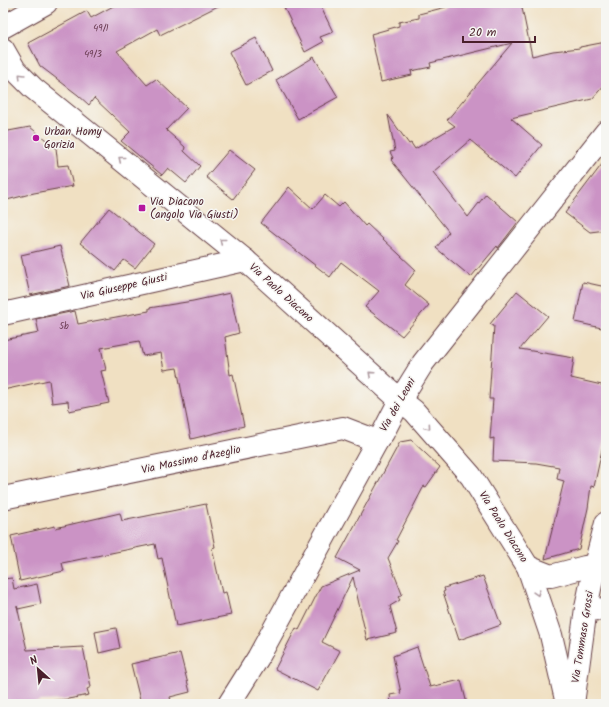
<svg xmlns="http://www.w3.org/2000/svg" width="609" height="707" font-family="Kalam,sans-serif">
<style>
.building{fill:#cb93c5}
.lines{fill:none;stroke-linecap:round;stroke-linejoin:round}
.minor-casing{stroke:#633c42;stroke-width:24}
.tertiary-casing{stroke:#633c42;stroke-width:24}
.secondary-casing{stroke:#633c42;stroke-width:24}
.minor{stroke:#fff;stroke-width:22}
.tertiary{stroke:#fff;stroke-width:22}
.secondary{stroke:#fff;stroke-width:22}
.oneway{stroke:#ae9aa0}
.poi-dot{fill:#b5179e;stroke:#f6f6f2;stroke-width:1.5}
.labels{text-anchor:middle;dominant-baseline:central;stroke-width:3;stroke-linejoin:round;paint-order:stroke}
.number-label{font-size:9px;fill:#6a3c52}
.poi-label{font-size:11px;fill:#4a1f2b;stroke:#f6f6f2;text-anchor:start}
.street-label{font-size:11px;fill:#4a1f2b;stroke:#f6f6f2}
</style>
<rect width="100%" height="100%" fill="#f6f6f2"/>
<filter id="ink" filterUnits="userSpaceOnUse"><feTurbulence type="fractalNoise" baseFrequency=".025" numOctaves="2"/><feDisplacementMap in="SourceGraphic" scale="8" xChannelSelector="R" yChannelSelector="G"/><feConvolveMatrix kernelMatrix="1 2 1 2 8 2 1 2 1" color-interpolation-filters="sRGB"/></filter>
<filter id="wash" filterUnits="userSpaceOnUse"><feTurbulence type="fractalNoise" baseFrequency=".012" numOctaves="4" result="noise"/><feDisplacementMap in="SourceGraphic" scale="16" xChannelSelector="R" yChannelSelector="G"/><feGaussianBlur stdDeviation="0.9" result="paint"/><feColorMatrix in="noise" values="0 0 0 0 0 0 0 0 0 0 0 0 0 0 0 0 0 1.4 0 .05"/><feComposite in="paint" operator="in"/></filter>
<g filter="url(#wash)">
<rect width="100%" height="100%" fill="#f0e0c2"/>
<g id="blocks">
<g class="building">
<polygon points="119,3 224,3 160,35 157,29 117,51 147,85 156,79 187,108 166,130 185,147 184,151 200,166 186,183 168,168 162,175 121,141 130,132 94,98 89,105 78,95 40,66 28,43 87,11 91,18"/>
<polygon points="282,3 319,3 333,32 320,37 323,42 305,52"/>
<polygon points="447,3 521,3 532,56 553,51 580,48 580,47 606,42 606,83 592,99 511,118 542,145 515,178 470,140 433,172 468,217 486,194 518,222 498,248 497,246 471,277 436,248 449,232 391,160 393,158 390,152 395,151 388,115 409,144 411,143 415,149 455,126 447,120 512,43 430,63 431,67 411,71 412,75 381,82 371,34 399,26 399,22 419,18 419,14 446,7"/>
<polygon points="256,38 272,71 246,85 229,52"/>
<polygon points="314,57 338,97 298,119 276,80"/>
<polygon points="30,127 56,148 58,166 68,165 73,186 34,193 3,201 3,132"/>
<polygon points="229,150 255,170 233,199 206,177"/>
<polygon points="606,159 606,230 590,232 565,213"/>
<polygon points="289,187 313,209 325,195 339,207 344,202 365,226 367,224 416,270 405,285 429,305 402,336 365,307 379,291 341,262 330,277 261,223"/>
<polygon points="109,208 154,244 135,268 124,260 115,271 80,243"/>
<polygon points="60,246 70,286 30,295 21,255"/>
<polygon points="583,282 606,287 606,329 575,322"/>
<polygon points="517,291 548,316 520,349 574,358 571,378 606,386 606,431 594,487 591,486 588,508 579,549 545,559 564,481 557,479 559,467 536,463 493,461 494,438 490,439 493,399 489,399 494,326 490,324"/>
<polygon points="230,293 239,333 225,337 230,375 233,374 244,426 191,439 177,368 164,370 161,353 143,356 139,341 101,348 106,370 101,371 109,403 69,411 68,401 52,403 49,380 3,390 3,340 39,333 36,319 75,311 78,324 149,311 149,308 193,301"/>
<polygon points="411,440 440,467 426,487 424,486 396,540 398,541 388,558 402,594 398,597 400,600 390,606 397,633 367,640 353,577 322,642 340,651 318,691 275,669 296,628 299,630 321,586 360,570 337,558 400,442"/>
<polygon points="206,504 215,547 212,548 222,593 226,592 231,615 176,626 162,558 158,559 155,544 62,563 64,571 20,581 11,536 55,526 55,528 120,513 122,521"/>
<polygon points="483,576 501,625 459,640 443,592 445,591 444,588"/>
<polygon points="12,578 14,589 37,584 41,604 18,609 17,606 27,650 83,647 91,687 87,689 89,695 63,700 40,701 32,704 3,704 3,579"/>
<polygon points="116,628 120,648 99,653 95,632"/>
<polygon points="417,647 430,687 461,680 467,704 391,704 390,695 401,693 393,656"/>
<polygon points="180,653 190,692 170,697 171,701 159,704 141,704 131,664"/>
</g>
</g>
</g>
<g filter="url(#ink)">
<use href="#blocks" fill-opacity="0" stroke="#633c42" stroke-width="1"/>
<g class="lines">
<g class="minor-casing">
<g id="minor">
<polyline points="3,49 15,70 33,88 245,260 400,400"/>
<polyline points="3,314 245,260"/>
<polyline points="3,498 343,428 377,441"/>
<polyline points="528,567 551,576 585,567 595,565"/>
<polyline points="586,608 606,610"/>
</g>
</g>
<g class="tertiary-casing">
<g id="tertiary">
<polyline points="3,27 46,3"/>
<polyline points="400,400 414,411 471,476 528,567 551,635 567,704"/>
<polyline points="573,704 586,608 595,565 606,523"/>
</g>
</g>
<g class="secondary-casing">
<polyline id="secondary" points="229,704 258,658 377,441 383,433 400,400 423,363 606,132"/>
</g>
<use href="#minor" class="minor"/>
<use href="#tertiary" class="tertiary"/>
<use href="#secondary" class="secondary"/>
</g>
<defs><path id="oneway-chevron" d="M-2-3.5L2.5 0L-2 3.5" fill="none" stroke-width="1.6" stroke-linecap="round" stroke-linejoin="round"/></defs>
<g class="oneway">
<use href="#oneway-chevron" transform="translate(21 76) rotate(-134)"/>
<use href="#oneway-chevron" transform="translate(121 159) rotate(-141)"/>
<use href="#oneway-chevron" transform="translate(222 241) rotate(-141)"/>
<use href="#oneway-chevron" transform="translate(371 374) rotate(-138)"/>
<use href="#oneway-chevron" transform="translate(428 427) rotate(49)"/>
<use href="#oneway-chevron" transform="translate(537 593) rotate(72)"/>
</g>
</g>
<g class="poi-dot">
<circle cx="36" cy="138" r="4"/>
<rect x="138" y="204" width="8" height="8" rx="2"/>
</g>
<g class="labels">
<g class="number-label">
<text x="101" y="28">49/1</text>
<text x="93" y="54">49/3</text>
<text x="64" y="326">5b</text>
</g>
<g class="poi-label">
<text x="44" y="132">Urban Homy<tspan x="44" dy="13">Gorizia</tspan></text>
<text x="150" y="202">Via Diacono<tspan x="150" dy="13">(angolo Via Giusti)</tspan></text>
</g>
<g class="street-label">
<text transform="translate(124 287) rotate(-13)">Via Giuseppe Giusti</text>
<text transform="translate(281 293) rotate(42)">Via Paolo Diacono</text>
<text transform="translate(398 405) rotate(-60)">Via dei Leoni</text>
<text transform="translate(191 460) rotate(-12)">Via Massimo d'Azeglio</text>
<text transform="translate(503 527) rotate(58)">Via Paolo Diacono</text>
<text transform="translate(583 637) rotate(-81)">Via Tommaso Grossi</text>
</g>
</g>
<rect width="609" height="707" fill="none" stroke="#f6f6f2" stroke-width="16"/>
<g transform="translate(38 669) rotate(333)" stroke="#f6f6f2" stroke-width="3" paint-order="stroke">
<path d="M0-3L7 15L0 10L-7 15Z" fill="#4a1f2b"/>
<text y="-6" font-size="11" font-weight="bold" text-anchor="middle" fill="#4a1f2b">N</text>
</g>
<path d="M463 36v6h72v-6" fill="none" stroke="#4a1f2b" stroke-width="2"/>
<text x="469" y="36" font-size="12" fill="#4a1f2b" stroke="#f6f6f2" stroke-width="3" paint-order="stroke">20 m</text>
</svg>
